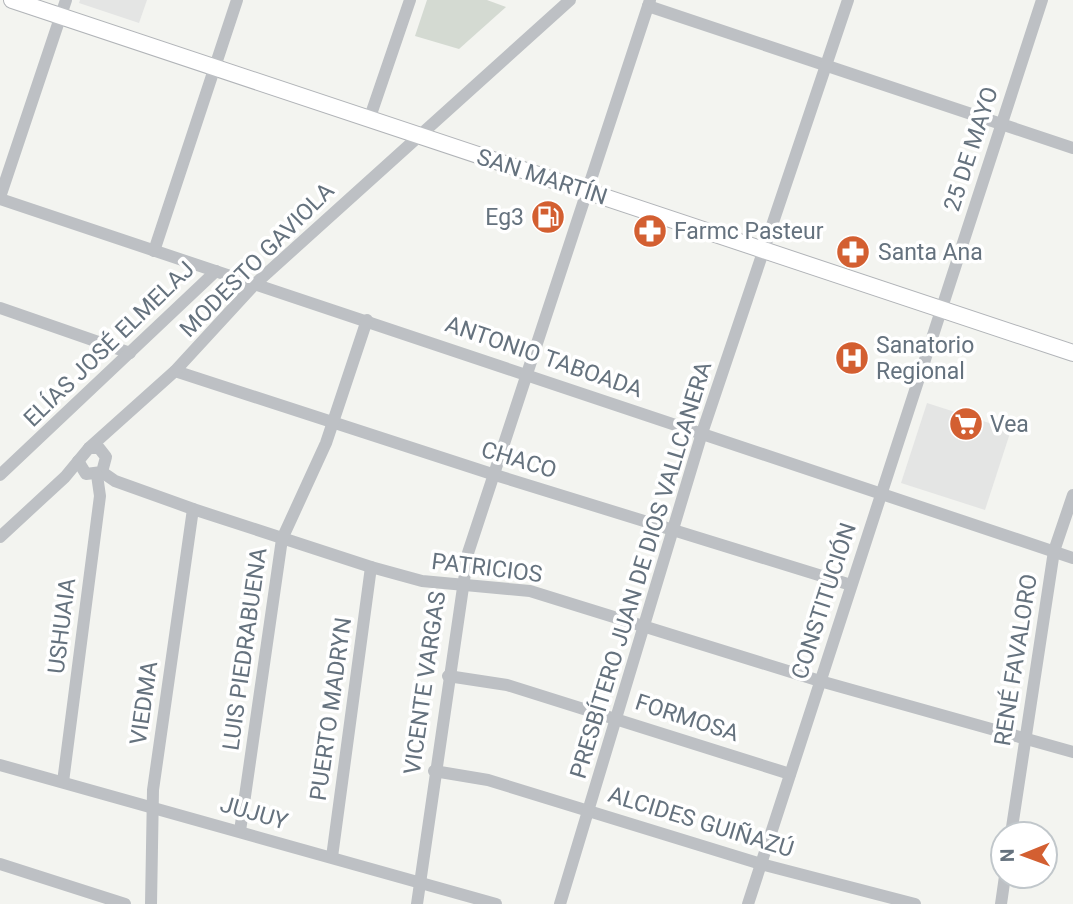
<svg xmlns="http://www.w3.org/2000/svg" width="1073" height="904" font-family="Roboto,sans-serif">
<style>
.built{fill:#e4e5e4}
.green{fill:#d4dad2}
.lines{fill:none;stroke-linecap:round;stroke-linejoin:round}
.major-casing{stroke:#b1b4b8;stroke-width:18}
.minor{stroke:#bdc0c4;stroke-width:12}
.major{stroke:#fff;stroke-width:16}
.labels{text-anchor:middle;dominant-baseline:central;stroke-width:7;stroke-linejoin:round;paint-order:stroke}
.street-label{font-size:23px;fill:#65727e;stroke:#fff}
.poi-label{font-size:23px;fill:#65727e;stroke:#fff;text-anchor:start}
</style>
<rect width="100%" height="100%" fill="#f3f4f0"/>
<g class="built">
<polygon points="80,0 147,0 139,23 79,3"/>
<polygon points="927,403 1011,430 985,510 901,483"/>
</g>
<polygon class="green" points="427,0 487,0 506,7 459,49 415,36"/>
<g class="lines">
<g class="major-casing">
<polyline id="major" points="12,0 1073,353"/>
</g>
<g class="minor">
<polyline points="648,6 1073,148"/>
<polyline points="369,120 410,0"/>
<polyline points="0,197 66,0"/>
<polyline points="0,199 1073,558"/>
<polyline points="154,251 237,0"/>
<polyline points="0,308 130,353"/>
<polyline points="175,371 492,474 851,585"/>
<polyline points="78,461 86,474 102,472 106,457 99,448 89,448"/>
<polyline points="102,472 115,481 193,509 371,567 422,581 530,591 820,681 1073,752"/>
<polyline points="0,475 216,271"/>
<polyline points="0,537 65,477 89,448 175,371 255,284 570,0"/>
<polyline points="448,676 507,685 790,774"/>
<polyline points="0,765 496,904"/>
<polyline points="434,771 488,780 761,864 915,904"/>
<polyline points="63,782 100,496 97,475"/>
<polyline points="240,831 282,539 326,443 367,320"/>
<polyline points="1011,834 1054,551 1073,495"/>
<polyline points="332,857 371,567"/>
<polyline points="0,864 125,904"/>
<polyline points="151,904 153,790 193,509"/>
<polyline points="417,904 468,553 650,0"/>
<polyline points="560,904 702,433 848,0"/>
<polyline points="748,904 1042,0"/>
<polyline points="1001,904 1005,876"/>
</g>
<use href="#major" class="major"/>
</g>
<defs>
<g id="fuel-disc" transform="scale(1.75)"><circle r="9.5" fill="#d35f31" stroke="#fff"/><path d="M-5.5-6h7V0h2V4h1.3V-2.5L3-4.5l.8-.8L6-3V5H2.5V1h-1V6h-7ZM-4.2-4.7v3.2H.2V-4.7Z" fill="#fff"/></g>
<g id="pharmacy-disc" transform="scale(1.75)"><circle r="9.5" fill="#d35f31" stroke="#fff"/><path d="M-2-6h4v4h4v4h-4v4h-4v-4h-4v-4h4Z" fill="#fff"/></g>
<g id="hospital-disc" transform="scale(1.75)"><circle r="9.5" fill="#d35f31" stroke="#fff"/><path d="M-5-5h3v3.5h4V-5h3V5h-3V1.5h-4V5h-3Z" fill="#fff"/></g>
<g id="supermarket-disc" transform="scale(1.75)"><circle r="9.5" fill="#d35f31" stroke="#fff"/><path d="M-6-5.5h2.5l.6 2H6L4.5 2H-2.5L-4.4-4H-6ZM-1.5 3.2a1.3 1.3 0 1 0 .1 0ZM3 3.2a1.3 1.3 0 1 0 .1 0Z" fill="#fff"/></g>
</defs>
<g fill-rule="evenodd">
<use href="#fuel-disc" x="548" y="217"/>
<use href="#pharmacy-disc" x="650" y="231"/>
<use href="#pharmacy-disc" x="853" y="252"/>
<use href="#hospital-disc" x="852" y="358"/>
<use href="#supermarket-disc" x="966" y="424"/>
</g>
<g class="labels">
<g class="street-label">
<text transform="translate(971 149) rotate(-72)">25 DE MAYO</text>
<text transform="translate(542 177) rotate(18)">SAN MARTÍN</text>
<text transform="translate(257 260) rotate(-45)">MODESTO GAVIOLA</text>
<text transform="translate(109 344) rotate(-44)">ELÍAS JOSÉ ELMELAJ</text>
<text transform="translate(544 357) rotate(19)">ANTONIO TABOADA</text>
<text transform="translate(519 460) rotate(17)">CHACO</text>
<text transform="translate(487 568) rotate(7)">PATRICIOS</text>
<text transform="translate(641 570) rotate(-73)">PRESBÍTERO JUAN DE DIOS VALLCANERA</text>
<text transform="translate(824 601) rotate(-72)">CONSTITUCIÓN</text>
<text transform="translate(62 626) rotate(-83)">USHUAIA</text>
<text transform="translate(245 649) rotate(-82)">LUIS PIEDRABUENA</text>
<text transform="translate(1016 660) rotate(-81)">RENÉ FAVALORO</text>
<text transform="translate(425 683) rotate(-82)">VICENTE VARGAS</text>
<text transform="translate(144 703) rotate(-82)">VIEDMA</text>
<text transform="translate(331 709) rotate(-82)">PUERTO MADRYN</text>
<text transform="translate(687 718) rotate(18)">FORMOSA</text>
<text transform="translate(254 813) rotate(16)">JUJUY</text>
<text transform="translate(701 822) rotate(17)">ALCIDES GUIÑAZÚ</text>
</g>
<g class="poi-label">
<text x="524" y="217" text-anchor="end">Eg3</text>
<text x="674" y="231">Farmc Pasteur</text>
<text x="878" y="252">Santa Ana</text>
<text x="876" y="345">Sanatorio<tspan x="876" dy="26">Regional</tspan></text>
<text x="990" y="424">Vea</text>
</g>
</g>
<g transform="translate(1024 855) rotate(269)"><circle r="33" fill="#ffffff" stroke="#c1c7cb" stroke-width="2"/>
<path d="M0-5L12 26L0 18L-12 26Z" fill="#d35f31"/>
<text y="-10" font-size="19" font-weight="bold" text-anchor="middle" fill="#65727e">N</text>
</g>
</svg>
